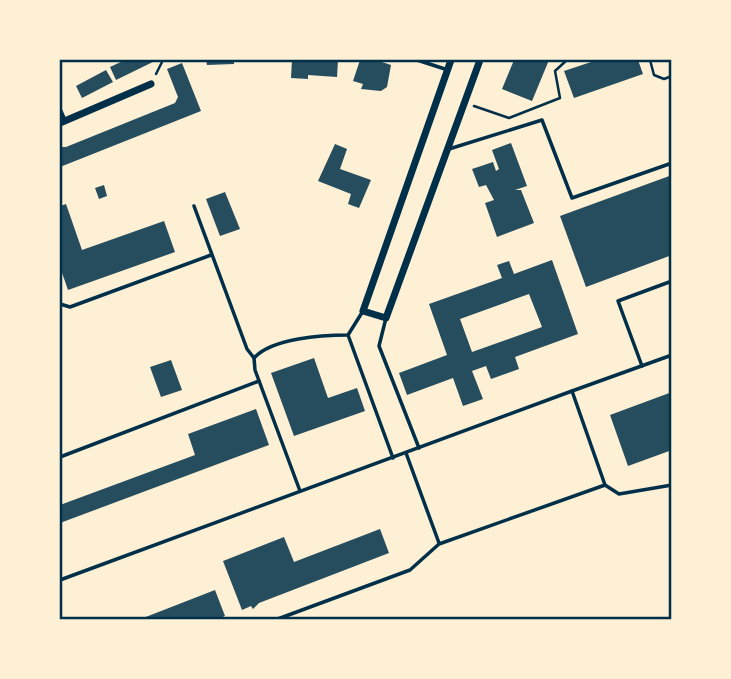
<svg xmlns="http://www.w3.org/2000/svg" width="731" height="679" font-family="'PT Serif',serif">
<style>
.building{fill:#264d5e;fill-rule:evenodd}
.lines{fill:none;stroke-linecap:round;stroke-linejoin:round}
.path{stroke:#003049;stroke-width:2.5}
.service{stroke:#003049;stroke-width:3.5}
.minor{stroke:#003049;stroke-width:7}
.neatline{fill:none;stroke:#003049;stroke-width:2.5}
</style>
<rect width="100%" height="100%" fill="#fdf0d5"/>
<g class="building">
<polygon points="125,60 157,60 116,80 110,67"/>
<polygon points="206,60 234,60 234,64 207,65"/>
<polygon points="292,60 338,60 337,77 308,75 308,79 291,78"/>
<polygon points="360,60 376,60 391,65 387,87 381,91 361,89 363,84 353,81"/>
<polygon points="514,60 549,60 532,101 502,89"/>
<polygon points="597,60 638,60 643,74 574,98 564,71"/>
<polygon points="182,63 201,111 60,167 60,147 66,147 175,103 178,97 167,69"/>
<polygon points="106,70 113,82 82,98 76,86"/>
<polygon points="511,143 527,186 515,190 521,190 534,223 497,237 485,203 494,200 486,185 479,187 472,169 493,162 496,171 499,169 492,150"/>
<polygon points="335,144 347,149 340,169 371,180 359,208 348,204 351,194 318,181"/>
<polygon points="672,175 672,255 586,287 560,216"/>
<polygon points="104,185 107,196 99,199 95,188"/>
<polygon points="225,192 240,229 220,236 206,199"/>
<polygon points="66,204 82,250 164,221 175,252 68,290 60,267 60,206"/>
<path d="M552,260l26,74 -63,23 4,12 -28,10 -5,-13 -14,5 11,28 -20,7 -10,-28 -46,17 -8,-22 48,-18 -18,-51 73,-26 -5,-13 12,-4 5,13zM529,294l13,33 -70,25 -12,-33z"/>
<polygon points="314,358 328,398 357,388 365,411 294,436 271,373"/>
<polygon points="171,360 182,390 161,397 150,367"/>
<polygon points="672,392 672,450 628,466 610,415"/>
<polygon points="256,409 269,445 60,523 60,505 195,455 188,434"/>
<polygon points="380,529 389,553 259,603 253,609 251,606 242,610 223,561 284,537 294,562"/>
<polygon points="215,590 225,616 215,620 138,620"/>
</g>
<g class="lines">
<g class="path">
<polyline points="650,60 654,75 664,79 672,76"/>
<polyline points="156,74 163,60"/>
<polyline points="474,106 509,118 560,98 555,71 567,60"/>
</g>
<g class="service">
<polyline points="417,60 448,70"/>
<polyline points="60,109 65,120"/>
<polyline points="449,149 542,120 572,198 672,163"/>
<polyline points="194,206 247,349 254,358 255,370 300,491"/>
<polyline points="60,304 70,307 211,255"/>
<polyline points="386,318 379,346 419,448"/>
<polyline points="348,335 393,458"/>
<path d="M254,358c18,-20 69,-23 94,-23l15,-24"/>
<polyline points="642,366 618,301 672,281"/>
<polyline points="572,391 672,355"/>
<polyline points="406,453 439,543"/>
<polyline points="60,457 259,381"/>
<polyline points="60,580 572,391 605,485"/>
<polyline points="275,620 410,570 439,544 605,485 619,494 672,485"/>
</g>
<g class="minor">
<polyline points="451,60 363,311 386,318 480,60"/>
<polyline points="60,123 151,84"/>
</g>
</g>
<rect width="731" height="679" fill="none" stroke="#fdf0d5" stroke-width="122"/>
<rect x="61" y="61" width="609" height="557" class="neatline"/>
</svg>
